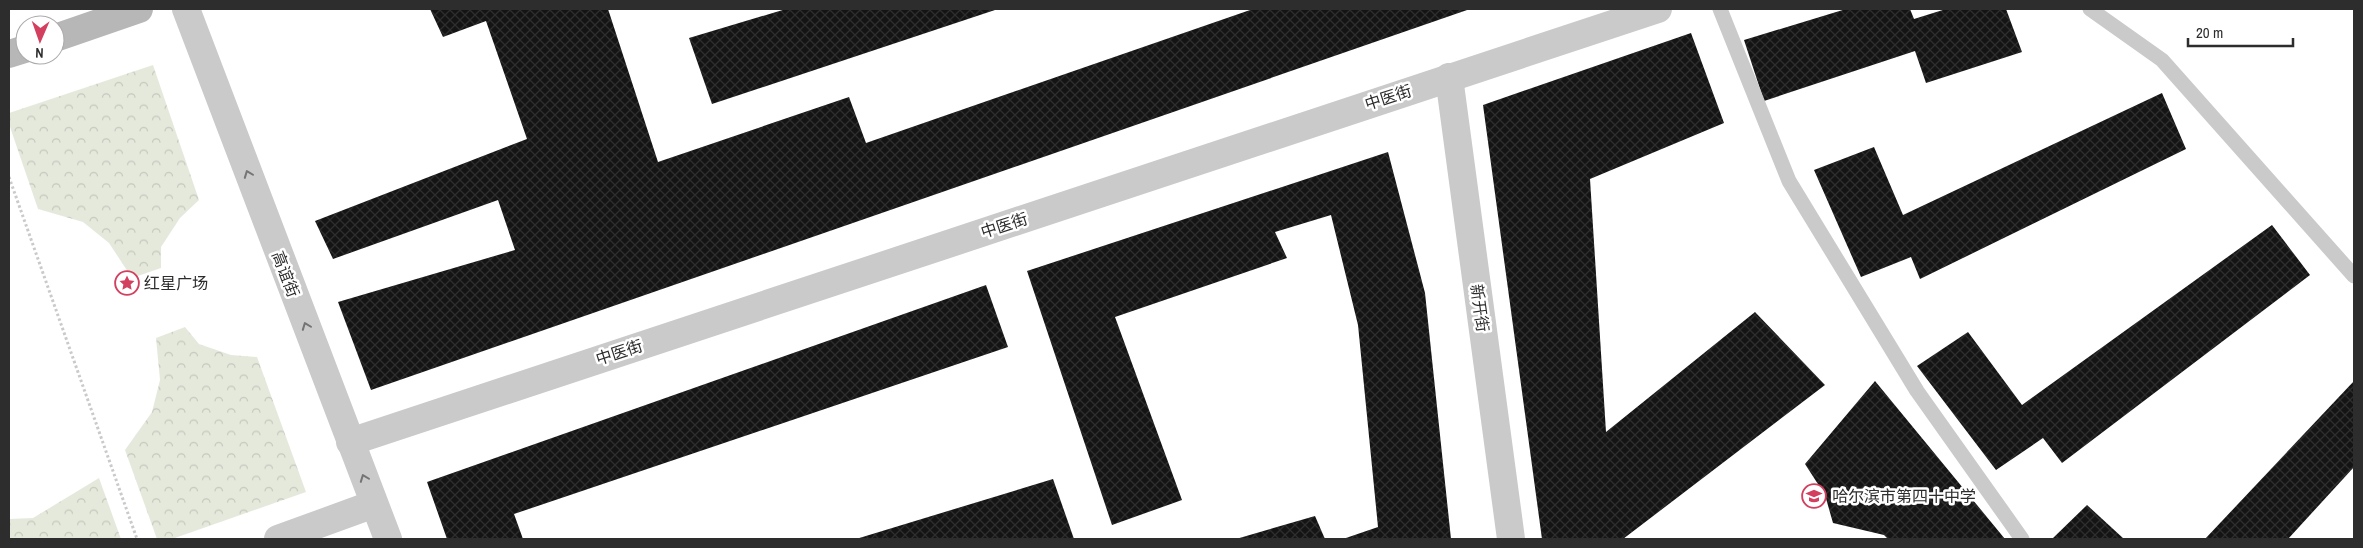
<svg xmlns="http://www.w3.org/2000/svg" width="2363" height="548" font-family="'Archivo Narrow','Noto Sans SC',sans-serif">
<style>
.forest{fill:url(#forest-crowns)}
.building{fill:url(#building-cross-hatch)}
.lines{fill:none;stroke-linecap:round;stroke-linejoin:round}
.path{stroke:#cacaca;stroke-width:3;stroke-dasharray:2.5 2.5;stroke-linecap:butt}
.service{stroke:#cacaca;stroke-width:15}
.minor{stroke:#cacaca;stroke-width:28}
.tertiary{stroke:#cacaca;stroke-width:28}
.secondary{stroke:#b7b7b7;stroke-width:28}
.oneway{stroke:#747474}
.labels{text-anchor:middle;dominant-baseline:central;stroke-width:5;stroke-linejoin:round;paint-order:stroke}
.street-label{font-size:16px;fill:#2d2d2d;stroke:#fff}
.poi-label{font-size:16px;fill:#2d2d2d;stroke:#fff;text-anchor:start}
</style>
<defs>
<pattern id="forest-crowns" width="20" height="18" patternUnits="userSpaceOnUse" patternTransform="scale(1.25)"><rect width="20" height="18" fill="#e5e9dc"/><path d="M2 6a3 3 0 1 1 6 0M12 15a3 3 0 1 1 6 0" fill="none" stroke="#c5c8bd"/></pattern>
<pattern id="building-cross-hatch" width="8" height="8" patternUnits="userSpaceOnUse" patternTransform="scale(1.25)"><rect width="8" height="8" fill="#141414"/><path d="M0 0l8 8M0 8l8-8" fill="none" stroke="#2e2e2e"/></pattern>
</defs>
<rect width="100%" height="100%" fill="#fff"/>
<g class="forest">
<polygon points="153,65 199,200 180,218 161,247 161,268 132,278 109,243 83,222 38,209 9,124 9,113"/>
<polygon points="185,327 199,344 231,355 257,357 306,492 172,539 157,539 125,450 152,412 160,380 156,338"/>
<polygon points="99,478 121,539 9,539 9,519 33,518"/>
</g>
<g class="building">
<polygon points="430,9 608,9 658,162 849,97 866,143 1253,9 1470,9 371,390 338,302 515,250 498,200 333,259 315,221 527,139 486,21 443,37"/>
<polygon points="786,9 998,9 712,104 689,38"/>
<polygon points="1846,9 1910,9 1914,19 1946,9 2006,9 2022,52 1926,83 1915,51 1764,101 1744,40"/>
<polygon points="1691,33 1724,123 1590,179 1606,432 1755,312 1825,385 1623,539 1542,539 1483,105"/>
<polygon points="2162,93 2186,149 1920,279 1911,257 1861,277 1814,170 1874,147 1903,215"/>
<polygon points="1388,152 1425,293 1451,539 1343,539 1378,527 1358,325 1331,215 1275,232 1287,258 1115,317 1182,500 1112,525 1027,271"/>
<polygon points="2272,225 2310,275 2062,463 2043,438 1996,470 1917,366 1968,332 2022,405"/>
<polygon points="986,285 1008,347 514,514 523,539 447,539 427,482"/>
<polygon points="1875,381 2005,539 1888,539 1884,535 1833,523 1825,495 1805,464"/>
<polygon points="2354,381 2354,467 2288,539 2205,539"/>
<polygon points="1053,479 1074,539 856,539"/>
<polygon points="2087,505 2124,539 2052,539"/>
<polygon points="1315,516 1325,539 1236,539"/>
</g>
<g class="lines">
<polyline class="path" points="9,177 137,539"/>
<g class="service">
<polyline points="1720,9 1789,181 1917,391 2022,539"/>
<polyline points="2090,9 2162,60 2354,276"/>
</g>
<g class="minor">
<polyline points="1449,77 1511,539"/>
<polyline points="350,442 1658,9"/>
<polyline points="278,539 374,504"/>
</g>
<polyline class="tertiary" points="186,9 388,539"/>
<g class="secondary">
<polyline points="55,38 139,9"/>
<polyline points="9,54 25,49"/>
</g>
</g>
<defs><path id="oneway-chevron" d="M-2-3.5L2.5 0L-2 3.5" fill="none" stroke-width="1.6" stroke-linecap="round" stroke-linejoin="round" transform="scale(1.25)"/></defs>
<g class="oneway">
<use href="#oneway-chevron" transform="translate(248 174) rotate(-111)"/>
<use href="#oneway-chevron" transform="translate(306 326) rotate(-111)"/>
<use href="#oneway-chevron" transform="translate(364 478) rotate(-111)"/>
</g>
<defs>
<g id="sight-ring" transform="scale(1.25)"><circle r="9.5" fill="#fff" stroke="#d3405f" stroke-width="1.5"/><path d="M0-6L1.8-2.2L6-1.7L2.9 1.2L3.7 5.4L0 3.3L-3.7 5.4L-2.9 1.2L-6-1.7L-1.8-2.2Z" fill="#d3405f"/></g>
<g id="school-ring" transform="scale(1.25)"><circle r="9.5" fill="#fff" stroke="#d3405f" stroke-width="1.5"/><path d="M0-5L7-2L0 1L-7-2ZM-4 1L0 2.5L4 1V4Q0 6-4 4Z" fill="#d3405f"/></g>
</defs>
<g fill-rule="evenodd">
<use href="#sight-ring" x="127" y="283"/>
<use href="#school-ring" x="1814" y="496"/>
</g>
<g class="labels">
<g class="street-label">
<text transform="translate(1388 97) rotate(-18)">中医街</text>
<text transform="translate(1004 225) rotate(-18)">中医街</text>
<text transform="translate(286 274) rotate(69)">高谊街</text>
<text transform="translate(1480 308) rotate(82)">新开街</text>
<text transform="translate(619 352) rotate(-18)">中医街</text>
</g>
<g class="poi-label">
<text x="144" y="283">红星广场</text>
<text x="1832" y="496">哈尔滨市第四十中学</text>
</g>
</g>
<rect width="2363" height="548" fill="none" stroke="#2d2d2d" stroke-width="20"/>
<g transform="translate(40 40) rotate(182)"><circle r="24" fill="#ffffff" stroke="#ababab"/>
<path d="M0-4L9 19L0 12L-9 19Z" fill="#d3405f"/>
<text y="-8" font-size="14" font-weight="bold" text-anchor="middle" fill="#2d2d2d">N</text>
</g>
<path d="M2188 38v8h105v-8" fill="none" stroke="#2d2d2d" stroke-width="2.5"/>
<text x="2196" y="38" font-size="15" fill="#2d2d2d" stroke="#ffffff" stroke-width="4" paint-order="stroke">20 m</text>
</svg>
